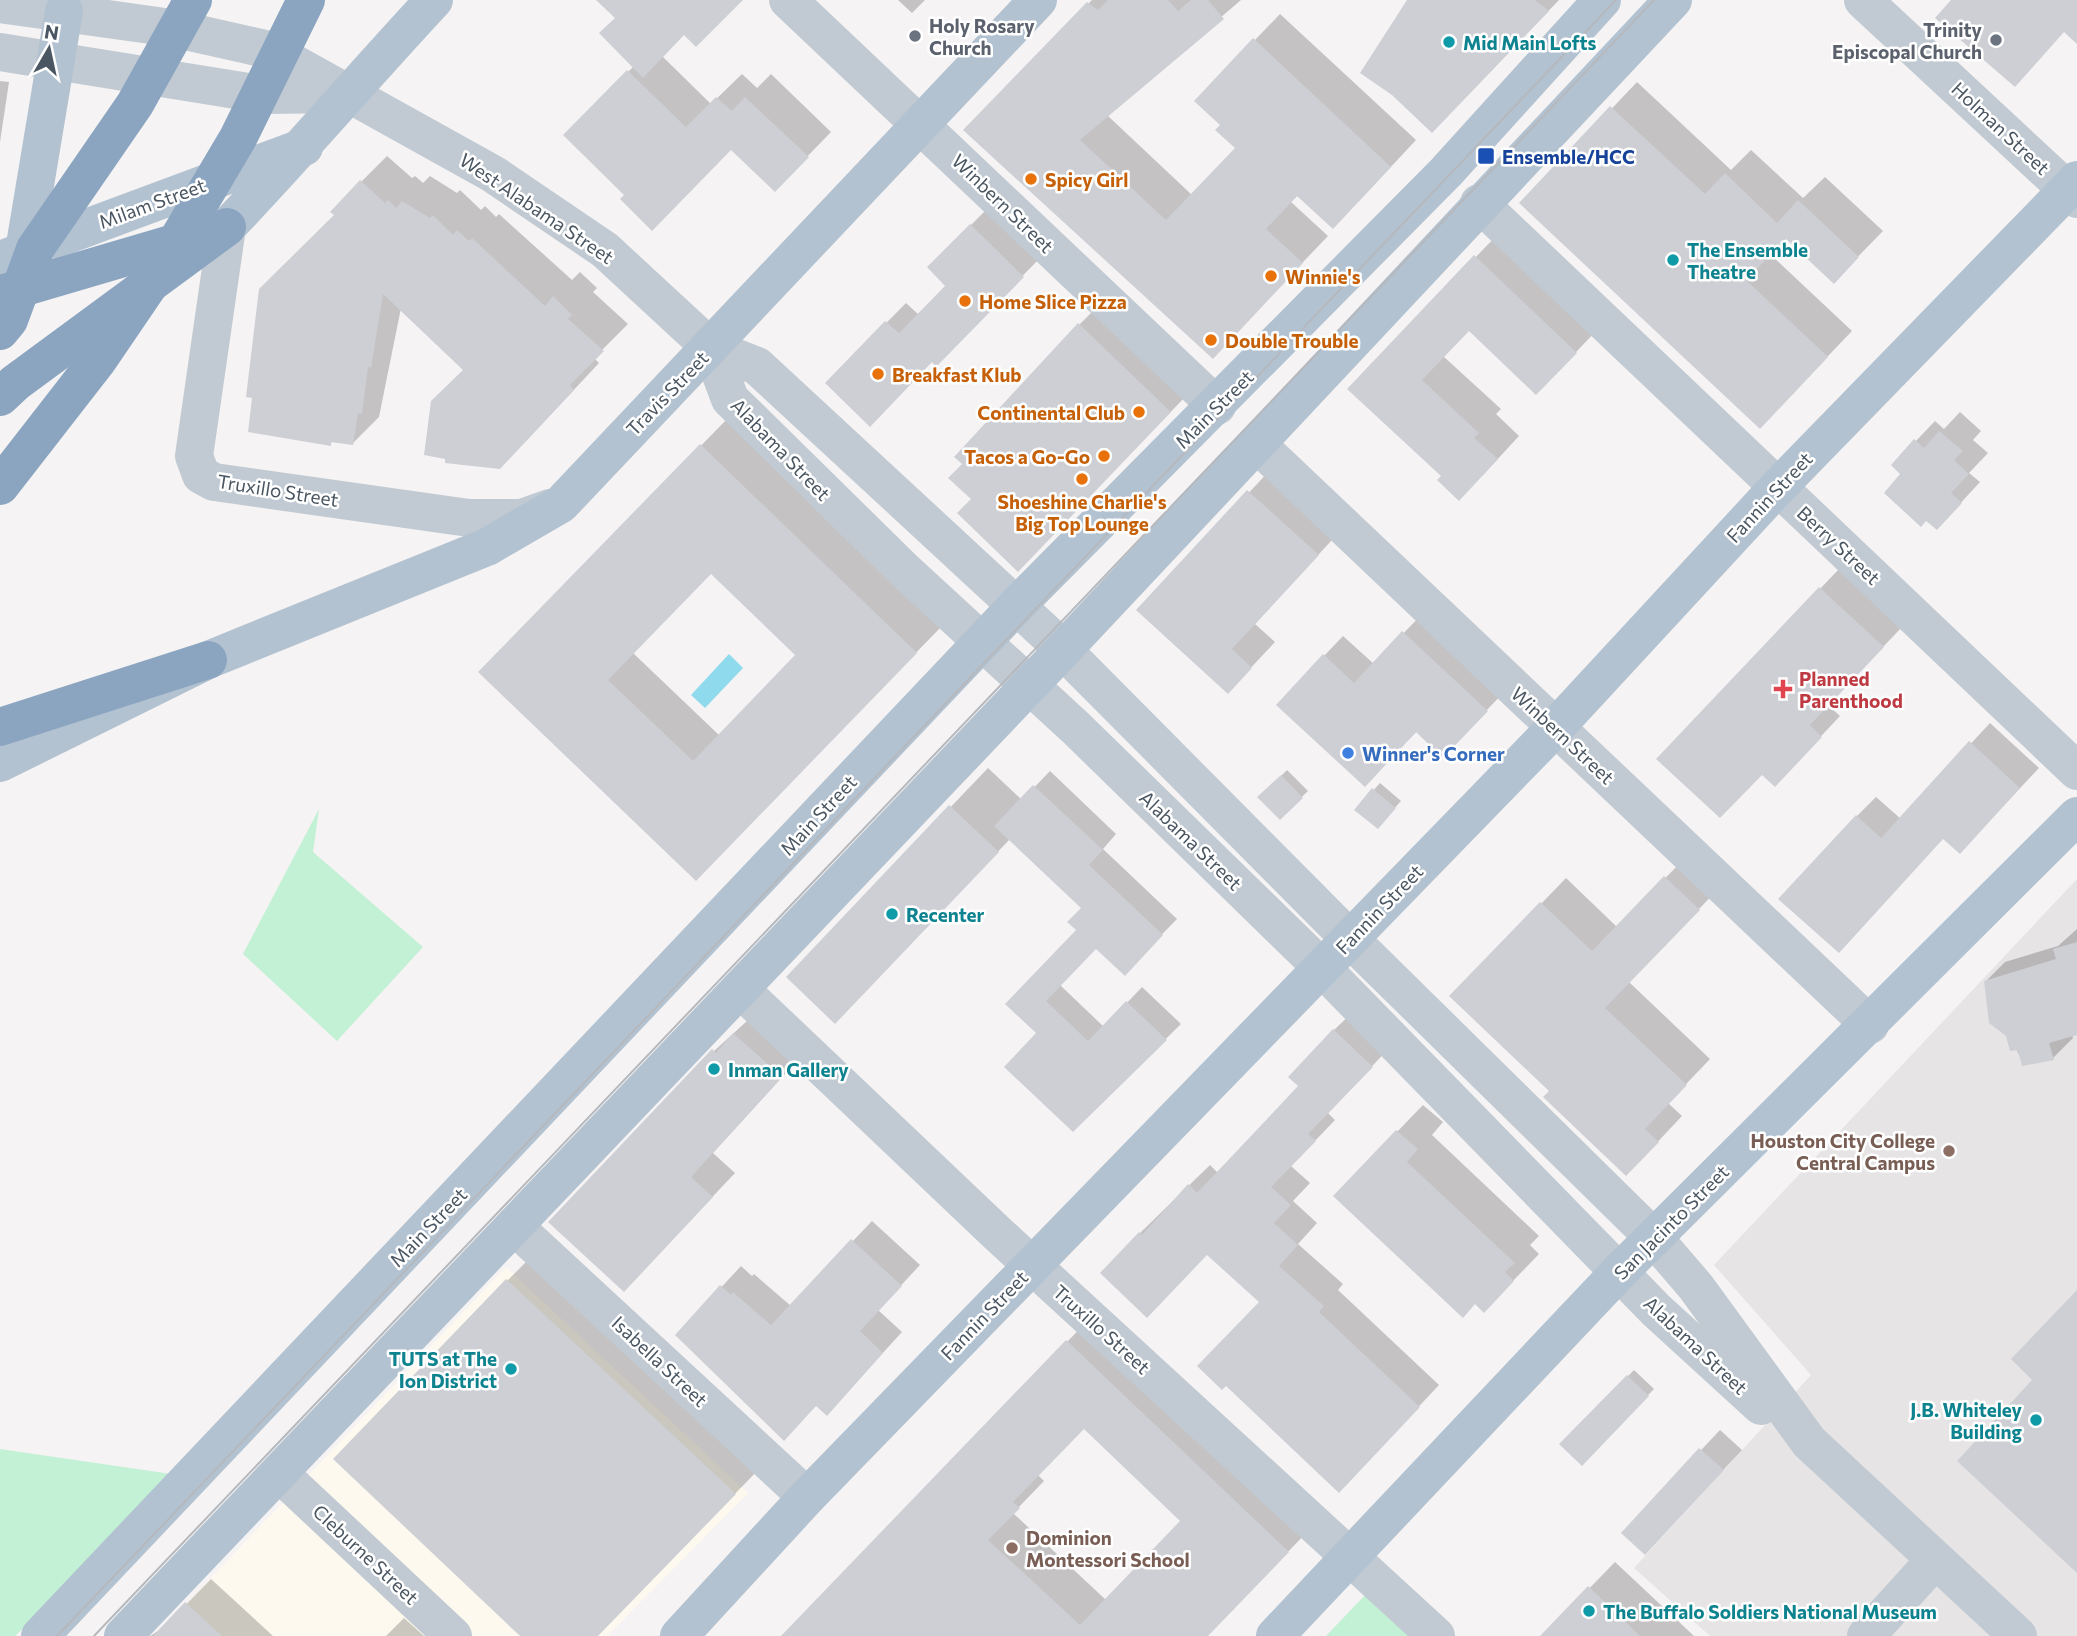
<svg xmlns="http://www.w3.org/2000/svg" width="2077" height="1636" font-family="Commissioner,sans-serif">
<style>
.commercial{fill:#fdf9ef}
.education{fill:#e6e4e5}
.green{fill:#c3f1d5}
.water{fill:#90daee}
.shadow{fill:#0003;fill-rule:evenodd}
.building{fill:#cdcfd5;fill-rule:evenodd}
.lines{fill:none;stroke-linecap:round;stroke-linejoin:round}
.minor{stroke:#c1cad2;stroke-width:38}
.major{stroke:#b3c2d1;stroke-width:38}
.highway{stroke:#8ba5c1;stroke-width:38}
.tram{stroke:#b5b8bd;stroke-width:2}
.worship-dot{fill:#6b7280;stroke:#fff;stroke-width:2.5}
.culture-dot{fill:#0f9aa8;stroke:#fff;stroke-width:2.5}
.transit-dot{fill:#1a4fb4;stroke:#fff;stroke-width:2.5}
.food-dot{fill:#e8710a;stroke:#fff;stroke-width:2.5}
.health-dot{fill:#e0444e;stroke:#fff;stroke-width:2.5}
.shop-dot{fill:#3f7fe0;stroke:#fff;stroke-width:2.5}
.education-dot{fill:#8d6e63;stroke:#fff;stroke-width:2.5}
.labels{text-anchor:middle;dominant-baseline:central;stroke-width:5;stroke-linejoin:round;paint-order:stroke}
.worship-label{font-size:19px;font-weight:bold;fill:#5b616d;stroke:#fff;text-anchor:start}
.culture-label{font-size:19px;font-weight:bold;fill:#0d838f;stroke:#fff;text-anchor:start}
.street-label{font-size:19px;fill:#4a5661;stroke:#fff}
.transit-label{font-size:19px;font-weight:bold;fill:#164399;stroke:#fff;text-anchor:start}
.food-label{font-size:19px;font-weight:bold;fill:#c56008;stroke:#fff;text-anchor:start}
.health-label{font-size:19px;font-weight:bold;fill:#be3a42;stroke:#fff;text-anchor:start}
.shop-label{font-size:19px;font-weight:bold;fill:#366cbe;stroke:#fff;text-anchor:start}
.education-label{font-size:19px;font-weight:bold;fill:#785e54;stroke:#fff;text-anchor:end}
</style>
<rect width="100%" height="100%" fill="#f5f3f3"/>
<polygon class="commercial" points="506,1267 748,1493 607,1636 156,1636"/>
<polygon class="education" points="2077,879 2077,1636 1710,1636 1634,1568 1811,1375 1714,1265"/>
<g class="green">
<polygon points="319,809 313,852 423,947 337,1041 243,954"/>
<polygon points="0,1449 185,1476 15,1636 0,1636"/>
<polygon points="1368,1592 1414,1636 1326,1636"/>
</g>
<polygon class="water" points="729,654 743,668 705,708 691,695"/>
<g class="shadow">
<polygon points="599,0 741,0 684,33 662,56 711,104 742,74 757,88 771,74 831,132 799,165 731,148 627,195 566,135 634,66 617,18"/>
<polygon points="898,0 925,0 912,13"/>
<polygon points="1092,0 1241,0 1107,115 1192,195 1237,148 1222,125 1255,40 1280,14 1416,140 1359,201 1298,195 1291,202 1328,236 1238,330 965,130"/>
<polygon points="1409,0 1559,0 1464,99"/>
<polygon points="0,81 9,82 0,142"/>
<polygon points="1637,82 1731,170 1751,150 1803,198 1825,177 1883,231 1834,281 1787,237 1770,254 1852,331 1785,401 1522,203"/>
<polygon points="387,156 412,178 415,176 423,183 430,176 457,193 460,190 481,210 485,206 496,217 499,214 572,280 580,272 597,288 593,292 628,324 594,358 599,363 526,441 465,370 401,308 379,417 353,443 333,441 330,444 336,215 361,182"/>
<polygon points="990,206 1042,256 936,364 932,360 827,383 906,303 919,315 948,286 929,267"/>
<polygon points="1498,234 1598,329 1559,370 1469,329 1443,356 1501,409 1496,414 1519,436 1482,476 1443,476 1349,389"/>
<polygon points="1096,308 1187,395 1034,553 973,499 1079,325"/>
<polygon points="1960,412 1981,431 1973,440 1988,453 1969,473 1980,482 1956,508 1893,465 1935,421 1944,429"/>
<path d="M727,419l215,207 -221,227 -240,-181zM711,572l87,83 -78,81 -87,-83z"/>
<polygon points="1273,467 1342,529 1255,624 1275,642 1228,692 1139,610"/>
<polygon points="1839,569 1902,627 1828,705 1840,716 1794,765 1762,773 1659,758"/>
<polygon points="1423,613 1506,690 1462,736 1417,731 1384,765 1324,656 1343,636 1374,664"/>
<polygon points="1990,723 2039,768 1979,832 1944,837 1858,931 1857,816 1876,797 1901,819"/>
<polygon points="988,768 1022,800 1050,771 1116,834 1103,849 1177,919 1124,973 1096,947 1060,985 1104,1027 1142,987 1181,1024 1073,1130 1038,1033 1008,1004 1078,930 1083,908 1010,839 873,983 788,977"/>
<polygon points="1287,770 1308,791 1280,818 1260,797"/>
<polygon points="1380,783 1401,801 1383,821 1356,810"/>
<polygon points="1690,853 1723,884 1629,982 1710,1059 1668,1103 1682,1116 1651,1149 1551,1091 1452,996 1566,878 1617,927"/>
<polygon points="2077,929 2077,1033 2072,1035 2073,1038 2053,1058 2023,1063 1985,982 2005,962 2058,946"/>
<polygon points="1355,1010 1392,1045 1328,1113 1335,1120 1291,1166 1310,1183 1293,1201 1317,1223 1298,1244 1343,1284 1338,1290 1439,1385 1359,1470 1261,1302 1207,1253 1168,1295 1140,1233 1210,1165 1218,1173 1300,1086 1334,1030"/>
<polygon points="758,1011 804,1053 713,1153 735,1173 647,1266 714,1051"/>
<polygon points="1423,1105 1443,1122 1432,1135 1539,1236 1530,1245 1539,1254 1510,1284 1335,1196"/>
<polygon points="872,1221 920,1265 878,1310 902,1332 827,1414 817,1405 677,1335 741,1266 752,1276 754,1274 791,1306"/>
<polygon points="533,1255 761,1467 597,1636 523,1636 507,1281"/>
<path d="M1093,1315l221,210 -108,111h-422zM1085,1427l98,94 -77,79 -93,-87 31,-32 -6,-6z"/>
<polygon points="1634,1370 1654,1389 1582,1463 1562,1444"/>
<polygon points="1720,1430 1742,1450 1664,1533 1623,1533"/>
<polygon points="1615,1562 1694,1636 1543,1636"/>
<polygon points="211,1579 273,1636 150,1636 163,1628"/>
<polygon points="404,1618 424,1636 386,1636"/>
</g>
<g class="building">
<polygon points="596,0 743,0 696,47 684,35 643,78 599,33 615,18"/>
<polygon points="1108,0 1168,0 1178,11 1191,0 1208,0 1224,19 1080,140 1166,220 1235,148 1215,130 1220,125 1194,101 1253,38 1391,167 1333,229 1297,196 1266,229 1303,263 1213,359 963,130 1087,2 1098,10"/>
<polygon points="1407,0 1535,0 1549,11 1432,133 1392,95 1360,73"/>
<polygon points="1951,0 2077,0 2077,44 2064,32 2015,87 1935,18"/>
<polygon points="627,70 686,127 716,97 732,111 745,97 809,157 775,192 731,150 652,231 620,199 624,195 563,135"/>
<polygon points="1610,106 1705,194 1725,173 1777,223 1798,200 1859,257 1834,284 1786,239 1746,280 1828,357 1760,429 1519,203"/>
<polygon points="360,180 385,203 388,200 396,208 402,201 430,218 433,215 453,235 457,230 469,241 472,238 545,306 553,296 572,315 568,319 604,351 570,385 574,390 500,469 445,463 445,459 424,455 431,401 463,370 383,294 371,368 368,367 362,414 358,413 353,445 331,442 331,446 248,432 252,398 246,397 259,289 334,215 330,212"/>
<polygon points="970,224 1024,277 936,367 932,362 870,427 825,383 885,321 899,333 945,286 927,267"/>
<polygon points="1474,255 1577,353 1536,395 1469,331 1422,380 1479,433 1474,438 1498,459 1459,501 1437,480 1441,476 1347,389"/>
<polygon points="1078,323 1171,412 1018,572 957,513 971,499 948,478 962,464 954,457"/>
<polygon points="1939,431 1963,451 1954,460 1969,474 1951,493 1962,503 1937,530 1926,521 1921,527 1884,493 1900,474 1891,465 1914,439 1924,448"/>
<path d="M700,444l217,209 -221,228 -218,-209zM711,574l84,81 -102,106 -85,-81z"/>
<polygon points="1247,490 1319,555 1232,649 1252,668 1228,694 1136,610"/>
<polygon points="1819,587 1884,647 1810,725 1822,737 1775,787 1762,775 1720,818 1656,759"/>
<polygon points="1402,631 1488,711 1443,758 1416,732 1365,787 1276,705 1323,654 1354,683"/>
<polygon points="1969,741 2020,788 1960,854 1943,839 1839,953 1778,899 1856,815 1881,838"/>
<polygon points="1281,775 1303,798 1280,820 1257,797"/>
<polygon points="1033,785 1103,850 1089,865 1163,935 1125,976 1096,949 1046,1001 1088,1041 1126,1001 1167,1040 1073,1132 1004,1067 1036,1033 1005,1004 1076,930 1067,922 1081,908 994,826"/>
<polygon points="1372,788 1396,808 1378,829 1354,810"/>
<polygon points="949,805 999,852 835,1024 786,977"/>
<polygon points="1664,876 1700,910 1605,1008 1687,1085 1645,1129 1659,1142 1626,1176 1543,1097 1549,1091 1449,996 1540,902 1592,951"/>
<polygon points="2077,942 2077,1035 2049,1043 2054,1060 2022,1066 2018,1050 2010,1051 2006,1036 1989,1023 1984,981 2056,959 2053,949"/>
<polygon points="1333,1029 1373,1067 1308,1134 1316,1141 1271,1187 1291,1205 1274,1223 1298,1245 1279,1266 1324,1306 1319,1312 1420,1407 1339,1493 1226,1386 1222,1390 1197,1366 1259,1302 1207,1255 1147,1318 1100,1273 1139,1232 1142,1235 1188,1184 1197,1193 1234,1154 1298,1086 1288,1077"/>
<polygon points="733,1033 782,1077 691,1177 713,1197 624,1292 548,1222 712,1049 716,1053"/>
<polygon points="1396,1130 1418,1149 1407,1162 1515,1263 1505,1272 1514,1281 1484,1313 1475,1304 1463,1318 1333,1196"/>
<polygon points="851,1239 902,1286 860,1331 883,1353 827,1416 816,1406 784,1441 675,1335 720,1285 731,1295 733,1292 771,1325"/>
<polygon points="506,1279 736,1494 598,1636 520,1636 333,1459"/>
<polygon points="2077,1290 2077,1573 1957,1461 2032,1380 2011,1359"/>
<path d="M1066,1340l223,212 -81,84h-427zM1084,1429l96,92 -100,104 -92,-85 32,-32 -7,-6z"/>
<polygon points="1627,1375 1649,1396 1582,1466 1559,1444"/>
<polygon points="1699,1448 1724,1470 1645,1555 1621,1533"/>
<polygon points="1588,1586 1640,1636 1540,1636"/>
<polygon points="185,1602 222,1636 153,1636"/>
</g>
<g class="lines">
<g class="minor">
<polyline points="788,0 1217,406"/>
<polyline points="1863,0 2077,199"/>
<polyline points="0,4 172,28 270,50 493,174 605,250 711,348 757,366 1048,635 1350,939 1654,1238 1696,1287 1809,1442 2018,1636"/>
<polyline points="0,52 267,95 344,94"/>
<polyline points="1479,203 2077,771"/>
<polyline points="227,227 194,456 201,475 214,482 469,518 522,518 550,508"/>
<polyline points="711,348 730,399 904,570 1076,728 1322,968 1656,1310 1761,1406"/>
<polyline points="1257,444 1870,1025"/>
<polyline points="740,989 998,1234 1436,1636"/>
<polyline points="514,1226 807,1497"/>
<polyline points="279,1473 453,1636"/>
<polyline points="1866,1636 1935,1560"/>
</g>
<g class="major">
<path d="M227,227c71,-74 137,-152 207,-227"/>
<polyline points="24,251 64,11"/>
<polyline points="0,260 304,147"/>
<polyline points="0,763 208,660 487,547 561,504 1038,0"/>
<polyline points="40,1636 1016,606 1446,172 1602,0"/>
<polyline points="123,1636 1063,650 1673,0"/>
<polyline points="679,1636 807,1497 1555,728 1778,487 2077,180"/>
<polyline points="1275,1636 1619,1272 2077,816"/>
</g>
<g class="highway">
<polyline points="1,294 188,239"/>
<polyline points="0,331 9,320 35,249 135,104 193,0"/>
<polyline points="0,397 15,383 227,227"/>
<polyline points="0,486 98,360 164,263 238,138 306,0"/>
<polyline points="0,727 208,660"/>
</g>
<g class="tram">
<polyline points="57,1636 1616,0"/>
<polyline points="94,1636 1654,0"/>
</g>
</g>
<g class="worship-dot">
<circle cx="915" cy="36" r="7"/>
<circle cx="1996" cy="40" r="7"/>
</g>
<g class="culture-dot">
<circle cx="1449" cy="42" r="7"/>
<circle cx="1673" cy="260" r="7"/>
<circle cx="892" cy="914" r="7"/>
<circle cx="714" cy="1069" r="7"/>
<circle cx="511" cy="1369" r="7"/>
<circle cx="2036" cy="1420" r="7"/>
<circle cx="1589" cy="1611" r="7"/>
</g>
<rect class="transit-dot" x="1477" y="147" width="18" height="18" rx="3.5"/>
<g class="food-dot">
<circle cx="1031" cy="179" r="7"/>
<circle cx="1271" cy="276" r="7"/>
<circle cx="965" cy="301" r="7"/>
<circle cx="1211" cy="340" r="7"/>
<circle cx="878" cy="374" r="7"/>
<circle cx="1139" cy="412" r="7"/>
<circle cx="1104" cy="456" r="7"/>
<circle cx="1082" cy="479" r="7"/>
</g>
<path class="health-dot" d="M1779.5 678.5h7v7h7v7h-7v7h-7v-7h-7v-7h7z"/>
<circle class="shop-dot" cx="1348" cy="753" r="7"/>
<g class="education-dot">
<circle cx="1949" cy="1151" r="7"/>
<circle cx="1012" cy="1548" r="7"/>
</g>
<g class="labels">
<g class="worship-label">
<text x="929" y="25">Holy Rosary<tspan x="929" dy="22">Church</tspan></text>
<text x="1982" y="29" text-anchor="end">Trinity<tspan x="1982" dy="22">Episcopal Church</tspan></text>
</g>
<g class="culture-label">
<text x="1463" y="42">Mid Main Lofts</text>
<text x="1687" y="249">The Ensemble<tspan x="1687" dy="22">Theatre</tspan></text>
<text x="906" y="914">Recenter</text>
<text x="728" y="1069">Inman Gallery</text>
<text x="497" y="1358" text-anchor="end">TUTS at The<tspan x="497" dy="22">Ion District</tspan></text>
<text x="2022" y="1409" text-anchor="end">J.B. Whiteley<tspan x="2022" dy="22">Building</tspan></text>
<text x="1603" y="1611">The Buffalo Soldiers National Museum</text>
</g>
<g class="street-label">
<text transform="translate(2001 128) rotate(43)">Holman Street</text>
<text transform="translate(152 203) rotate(-20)">Milam Street</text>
<text transform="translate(1003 203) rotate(44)">Winbern Street</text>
<text transform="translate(537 208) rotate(34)">West Alabama Street</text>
<text transform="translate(667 393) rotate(-46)">Travis Street</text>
<text transform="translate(1214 409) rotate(-45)">Main Street</text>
<text transform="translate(781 449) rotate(46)">Alabama Street</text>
<text transform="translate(278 490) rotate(9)">Truxillo Street</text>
<text transform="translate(1769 497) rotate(-47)">Fannin Street</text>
<text transform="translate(1839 545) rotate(43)">Berry Street</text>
<text transform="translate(1563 735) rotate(43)">Winbern Street</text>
<text transform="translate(818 815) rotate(-47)">Main Street</text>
<text transform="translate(1191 840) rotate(44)">Alabama Street</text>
<text transform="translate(1379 909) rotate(-46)">Fannin Street</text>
<text transform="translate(1671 1222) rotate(-45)">San Jacinto Street</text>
<text transform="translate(428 1227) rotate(-46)">Main Street</text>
<text transform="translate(984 1315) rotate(-46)">Fannin Street</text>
<text transform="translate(1102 1329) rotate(42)">Truxillo Street</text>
<text transform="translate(1696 1345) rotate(43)">Alabama Street</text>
<text transform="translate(660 1361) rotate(43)">Isabella Street</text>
<text transform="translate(366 1554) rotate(43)">Cleburne Street</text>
</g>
<g class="transit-label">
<text x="1502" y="156">Ensemble/HCC</text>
</g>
<g class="food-label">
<text x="1045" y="179">Spicy Girl</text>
<text x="1285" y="276">Winnie's</text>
<text x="979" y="301">Home Slice Pizza</text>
<text x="1225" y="340">Double Trouble</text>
<text x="892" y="374">Breakfast Klub</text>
<text x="1125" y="412" text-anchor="end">Continental Club</text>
<text x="1090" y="456" text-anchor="end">Tacos a Go-Go</text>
<text x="1082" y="501" text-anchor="middle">Shoeshine Charlie's<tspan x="1082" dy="22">Big Top Lounge</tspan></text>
</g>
<g class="health-label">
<text x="1799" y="678">Planned<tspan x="1799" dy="22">Parenthood</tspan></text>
</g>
<g class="shop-label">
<text x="1362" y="753">Winner's Corner</text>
</g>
<g class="education-label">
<text x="1935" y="1140">Houston City College<tspan x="1935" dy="22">Central Campus</tspan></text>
<text x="1026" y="1537" text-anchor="start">Dominion<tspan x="1026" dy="22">Montessori School</tspan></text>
</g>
</g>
<g transform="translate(49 49) rotate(9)" stroke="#ffffff" stroke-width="5" paint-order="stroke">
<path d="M0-5L12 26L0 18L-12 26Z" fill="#4a5661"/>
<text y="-10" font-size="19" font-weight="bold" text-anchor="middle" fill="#4a5661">N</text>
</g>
</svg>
